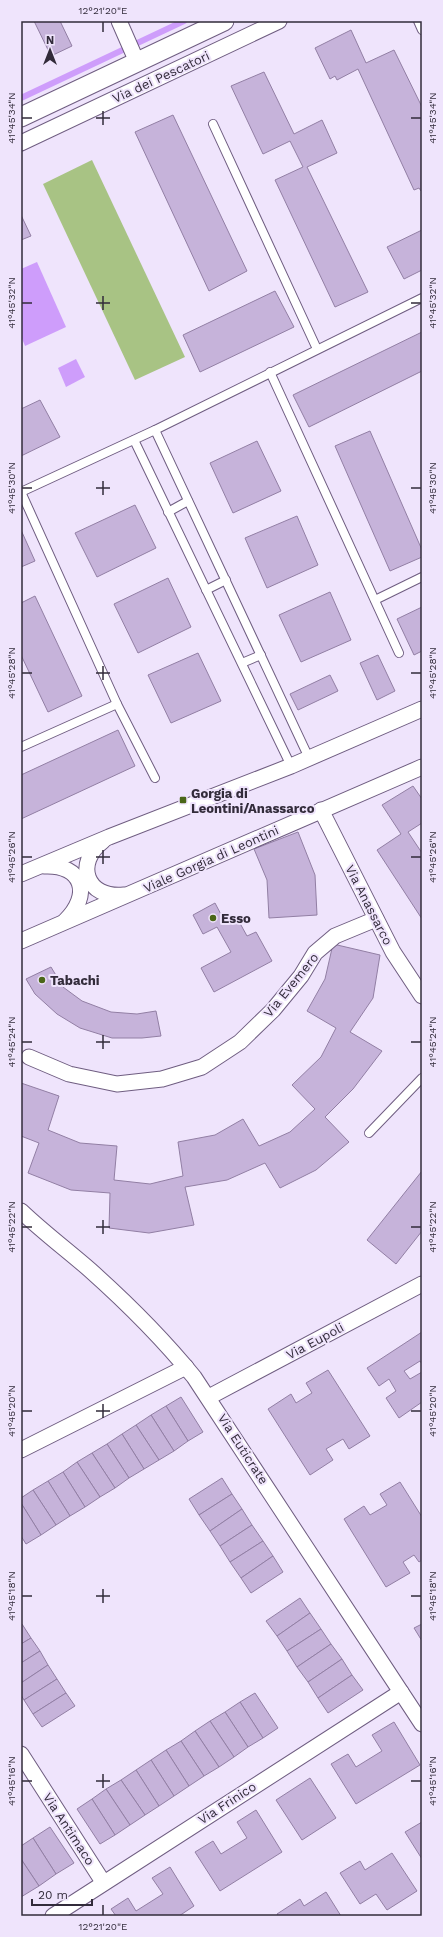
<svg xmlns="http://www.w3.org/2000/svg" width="443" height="1937" font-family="'Work Sans',sans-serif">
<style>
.green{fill:#a8c384}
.water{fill:#ce9dfb}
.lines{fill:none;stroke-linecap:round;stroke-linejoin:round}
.stream{stroke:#ce9dfb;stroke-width:6}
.building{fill:#c6b3da;stroke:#927fa4}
.service-casing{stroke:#6f5d81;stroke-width:10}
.minor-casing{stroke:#6f5d81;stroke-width:17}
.tertiary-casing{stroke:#6f5d81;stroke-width:21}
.service{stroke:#fff;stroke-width:8}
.minor{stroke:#fff;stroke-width:15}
.tertiary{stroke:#fff;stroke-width:19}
.ticks{fill:none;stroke:#322b3a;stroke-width:1.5}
.poi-dot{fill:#4a6618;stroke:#efe4fc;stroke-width:1.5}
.labels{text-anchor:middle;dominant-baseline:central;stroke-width:4;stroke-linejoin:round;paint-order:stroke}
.street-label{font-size:13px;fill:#322b3a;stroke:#efe4fc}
.poi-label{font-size:13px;font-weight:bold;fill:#322b3a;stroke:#efe4fc;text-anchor:start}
.neatline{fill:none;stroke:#322b3a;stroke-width:1.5}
.ticks-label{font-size:10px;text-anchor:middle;fill:#322b3a}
</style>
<rect width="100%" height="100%" fill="#efe4fc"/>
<polygon class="green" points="92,160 185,357 135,380 43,184"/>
<g class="water">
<polygon points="37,262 66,327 25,346 21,336 21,269"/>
<polygon points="76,359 85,377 66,387 58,368"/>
</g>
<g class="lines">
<polyline class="stream" points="21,98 184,21"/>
</g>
<g class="building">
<polygon points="34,21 60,21 72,46 51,56"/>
<polygon points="351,30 366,63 394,50 422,107 421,191 419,188 414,190 358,69 337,80 335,76 330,79 315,48"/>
<polygon points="264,72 294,134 322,120 337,153 307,167 368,292 335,307 275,180 303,167 290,141 263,154 231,86"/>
<polygon points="173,115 247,271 209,291 135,132"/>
<polygon points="21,215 31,236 21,240"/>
<polygon points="422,230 422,270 404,279 387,247"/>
<polygon points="275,291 294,327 200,372 183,335"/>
<polygon points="422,332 422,371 309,427 293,395"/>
<polygon points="40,400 60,437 21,456 21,409"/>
<polygon points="370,431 422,550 422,557 390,571 335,446"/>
<polygon points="257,441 281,491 233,513 210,463"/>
<polygon points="135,505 156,548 97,577 75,533"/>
<polygon points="297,516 318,565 267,588 245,538"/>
<polygon points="21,530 35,561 21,567"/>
<polygon points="168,578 191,627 138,653 114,604"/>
<polygon points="330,592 351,640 301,662 279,615"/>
<polygon points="35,596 82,696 48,712 21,655 21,603"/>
<polygon points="422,607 422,651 414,655 397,619"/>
<polygon points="198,653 221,701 171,723 148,675"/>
<polygon points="378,655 395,691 377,700 360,663"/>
<polygon points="330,675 338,691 298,710 290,694"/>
<polygon points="118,730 135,766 21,819 21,775"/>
<polygon points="413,786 422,799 422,823 408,832 422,853 422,919 377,850 401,834 382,805"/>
<polygon points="298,832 315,875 317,915 269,918 267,880 254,849"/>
<polygon points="215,903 225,922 236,916 247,936 256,932 272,961 214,992 201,968 231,952 217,927 203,934 193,915"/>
<polygon points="333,944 380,955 373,998 350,1032 382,1051 353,1089 325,1117 349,1142 316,1170 280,1188 265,1163 227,1180 185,1187 194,1225 149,1233 109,1228 110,1193 71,1190 28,1173 39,1143 21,1136 21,1083 59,1096 48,1130 80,1143 117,1146 114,1180 150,1184 183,1176 178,1142 215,1135 243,1119 259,1146 290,1132 315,1109 292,1085 321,1057 336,1028 307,1011 325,979"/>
<polygon points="51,967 63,987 82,1001 111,1012 137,1014 156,1011 161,1036 142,1038 112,1038 80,1028 57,1014 35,994 26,979"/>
<polygon points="422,1171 422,1231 396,1264 367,1240"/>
<polygon points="422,1332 422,1364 420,1361 404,1371 410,1379 422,1372 422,1402 399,1418 386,1398 396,1391 389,1379 379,1386 367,1368"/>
<polygon points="328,1370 370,1436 349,1449 343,1439 326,1449 333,1460 310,1475 268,1409 291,1394 296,1403 312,1393 306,1383"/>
<polygon points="181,1397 203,1432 188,1441 166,1406"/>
<polygon points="166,1406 188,1441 174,1451 151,1415"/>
<polygon points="151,1415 174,1451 159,1460 136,1425"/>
<polygon points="136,1425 159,1460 144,1469 122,1434"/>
<polygon points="122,1434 144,1469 129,1478 107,1444"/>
<polygon points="107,1444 129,1478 115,1488 92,1453"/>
<polygon points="92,1453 115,1488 100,1497 77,1462"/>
<polygon points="77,1462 100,1497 85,1507 63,1472"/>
<polygon points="63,1472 85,1507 70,1516 48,1481"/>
<polygon points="222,1478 232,1494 199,1515 189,1499"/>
<polygon points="48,1481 70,1516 56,1525 33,1490"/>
<polygon points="400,1482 422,1517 422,1560 419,1562 414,1555 403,1562 410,1573 386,1587 344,1519 364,1506 370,1515 387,1505 380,1494"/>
<polygon points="33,1490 56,1525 41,1535 21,1503 21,1498"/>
<polygon points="232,1494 242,1509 210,1531 199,1515"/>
<polygon points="21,1503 41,1535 26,1544 21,1536"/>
<polygon points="242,1509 252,1525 220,1546 210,1531"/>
<polygon points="252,1525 263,1541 230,1562 220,1546"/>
<polygon points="263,1541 273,1556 241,1578 230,1562"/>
<polygon points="273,1556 283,1572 251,1593 241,1578"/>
<polygon points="300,1598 310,1613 277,1636 266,1621"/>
<polygon points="310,1613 321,1629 287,1651 277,1636"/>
<polygon points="22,1624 31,1638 21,1644 21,1625"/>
<polygon points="422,1624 422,1641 414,1628"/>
<polygon points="321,1629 331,1644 297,1667 287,1651"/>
<polygon points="31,1638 40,1651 21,1663 21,1644"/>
<polygon points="331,1644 342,1659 308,1682 297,1667"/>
<polygon points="40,1651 48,1665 21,1683 21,1663"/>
<polygon points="342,1659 352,1675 318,1698 308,1682"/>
<polygon points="48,1665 57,1679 24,1700 21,1695 21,1683"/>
<polygon points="352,1675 363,1690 328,1713 318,1698"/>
<polygon points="57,1679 66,1693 33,1714 24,1700"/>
<polygon points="66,1693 75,1706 42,1727 33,1714"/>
<polygon points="255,1693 278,1728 263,1738 240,1702"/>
<polygon points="240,1702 263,1738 248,1747 225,1712"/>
<polygon points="225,1712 248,1747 234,1757 210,1721"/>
<polygon points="210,1721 234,1757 219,1767 195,1731"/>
<polygon points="394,1722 420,1765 356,1804 331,1764 348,1754 356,1767 382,1751 372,1735"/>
<polygon points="195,1731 219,1767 204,1776 181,1741"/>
<polygon points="181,1741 204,1776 189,1786 166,1750"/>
<polygon points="166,1750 189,1786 174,1796 151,1760"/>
<polygon points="151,1760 174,1796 159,1806 136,1770"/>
<polygon points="136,1770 159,1806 145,1815 121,1780"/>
<polygon points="310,1778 336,1818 302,1840 276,1800"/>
<polygon points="121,1780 145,1815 130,1825 106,1789"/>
<polygon points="106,1789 130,1825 115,1835 92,1799"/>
<polygon points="92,1799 115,1835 100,1844 77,1809"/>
<polygon points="256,1810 282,1852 220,1891 195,1852 213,1841 221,1854 247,1838 237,1822"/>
<polygon points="422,1822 422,1859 405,1832"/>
<polygon points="50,1827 74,1863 56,1874 33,1838"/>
<polygon points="33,1838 56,1874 39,1886 21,1859 21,1846"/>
<polygon points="392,1853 417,1891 387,1910 376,1894 360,1904 340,1873 360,1861 365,1870"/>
<polygon points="21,1859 39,1886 21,1897"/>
<polygon points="170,1867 194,1906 179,1916 116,1916 111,1909 128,1898 136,1911 163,1894 152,1878"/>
<polygon points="326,1892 341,1916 278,1916 277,1914 300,1899 304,1906"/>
</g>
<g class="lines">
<g class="service-casing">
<g id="service">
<polyline points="418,21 422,30"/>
<polyline points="213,124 317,349"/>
<polyline points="270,372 399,653"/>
<polyline points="155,430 309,758"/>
<polyline points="134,440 291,766"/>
<polyline points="21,492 155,430 422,298"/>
<polyline points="21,492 117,704 155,778"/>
<polyline points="168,512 188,501"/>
<polyline points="206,590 226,580"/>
<polyline points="375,600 422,577"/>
<polyline points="242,663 261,655"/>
<polyline points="21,747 117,704"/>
<polyline points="369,1133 422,1078"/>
</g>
</g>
<g class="minor-casing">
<g id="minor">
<polyline points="119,21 137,62"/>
<polyline points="21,143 279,21"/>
<polyline points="321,810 393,952 422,996"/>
<path d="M103,841c-29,22 -17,58 21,54"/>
<path d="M44,866c39,-2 48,29 21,55"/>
<polyline points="21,874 109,837 291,766 422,709"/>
<polyline points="21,941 422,767"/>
<polyline points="29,1057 69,1074 117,1084 162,1079 202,1067 240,1042 273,1010 301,976 315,953 335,936 376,919"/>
<path d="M21,1211c22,21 46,39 69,59 37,33 73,69 104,107l228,347"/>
<polyline points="209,1397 422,1284"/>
<polyline points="21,1450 186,1367"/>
<polyline points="21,1754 103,1882"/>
<polyline points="53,1916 401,1692"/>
</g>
</g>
<g class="tertiary-casing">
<polyline id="tertiary" points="21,117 224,21"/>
</g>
<use href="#service" class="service"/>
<use href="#minor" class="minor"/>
<use href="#tertiary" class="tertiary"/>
</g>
<path class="ticks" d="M103,22v10M103,111v14M22,118h10M96,118h14M411,118h10M103,296v14M22,303h10M96,303h14M411,303h10M103,481v14M22,488h10M96,488h14M411,488h10M103,666v14M22,673h10M96,673h14M411,673h10M103,850v14M22,857h10M96,857h14M411,857h10M103,1035v14M22,1042h10M96,1042h14M411,1042h10M103,1220v14M22,1227h10M96,1227h14M411,1227h10M103,1404v14M22,1411h10M96,1411h14M411,1411h10M103,1589v14M22,1596h10M96,1596h14M411,1596h10M103,1774v14M22,1781h10M96,1781h14M411,1781h10M103,1905v10"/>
<g class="poi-dot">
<rect x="179" y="796" width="8" height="8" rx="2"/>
<circle cx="213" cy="918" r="4"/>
<circle cx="42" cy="980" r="4"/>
</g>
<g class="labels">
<g class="street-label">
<text transform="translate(161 77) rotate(-25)">Via dei Pescatori</text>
<text transform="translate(211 859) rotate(-24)">Viale Gorgia di Leontini</text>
<text transform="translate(369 905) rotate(63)">Via Anassarco</text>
<text transform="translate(291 985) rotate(-51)">Via Evemero</text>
<text transform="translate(315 1341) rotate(-28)">Via Eupoli</text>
<text transform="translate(243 1449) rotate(57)">Via Euticrate</text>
<text transform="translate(227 1803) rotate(-33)">Via Frinico</text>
<text transform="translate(69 1829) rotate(57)">Via Antimaco</text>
</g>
<g class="poi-label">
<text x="191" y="793">Gorgia di<tspan x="191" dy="15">Leontini/Anassarco</tspan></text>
<text x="221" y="918">Esso</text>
<text x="50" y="980">Tabachi</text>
</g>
</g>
<rect width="443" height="1937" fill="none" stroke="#efe4fc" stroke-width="44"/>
<g transform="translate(50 50)" stroke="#efe4fc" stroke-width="3" paint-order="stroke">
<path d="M0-3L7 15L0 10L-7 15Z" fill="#322b3a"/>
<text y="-6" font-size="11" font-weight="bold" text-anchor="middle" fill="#322b3a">N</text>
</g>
<path d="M32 1899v6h60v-6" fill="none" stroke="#322b3a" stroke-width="2"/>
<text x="38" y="1899" font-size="12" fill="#322b3a" stroke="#efe4fc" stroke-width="3" paint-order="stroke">20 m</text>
<rect x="22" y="22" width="399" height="1893" class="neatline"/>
<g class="ticks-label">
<text x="103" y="14">12°21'20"E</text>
<text transform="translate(11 118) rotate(-90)" y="4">41°45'34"N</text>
<text transform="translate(432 118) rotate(-90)" y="4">41°45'34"N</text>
<text transform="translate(11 303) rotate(-90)" y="4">41°45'32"N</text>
<text transform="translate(432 303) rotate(-90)" y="4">41°45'32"N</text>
<text transform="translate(11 488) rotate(-90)" y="4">41°45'30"N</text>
<text transform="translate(432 488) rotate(-90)" y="4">41°45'30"N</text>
<text transform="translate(11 673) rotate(-90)" y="4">41°45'28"N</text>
<text transform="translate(432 673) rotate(-90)" y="4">41°45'28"N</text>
<text transform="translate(11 857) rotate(-90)" y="4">41°45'26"N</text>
<text transform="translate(432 857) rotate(-90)" y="4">41°45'26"N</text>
<text transform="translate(11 1042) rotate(-90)" y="4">41°45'24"N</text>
<text transform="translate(432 1042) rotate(-90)" y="4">41°45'24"N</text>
<text transform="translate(11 1227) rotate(-90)" y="4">41°45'22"N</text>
<text transform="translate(432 1227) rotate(-90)" y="4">41°45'22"N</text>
<text transform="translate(11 1411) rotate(-90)" y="4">41°45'20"N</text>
<text transform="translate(432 1411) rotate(-90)" y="4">41°45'20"N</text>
<text transform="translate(11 1596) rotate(-90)" y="4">41°45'18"N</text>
<text transform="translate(432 1596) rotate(-90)" y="4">41°45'18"N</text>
<text transform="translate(11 1781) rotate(-90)" y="4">41°45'16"N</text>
<text transform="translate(432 1781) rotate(-90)" y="4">41°45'16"N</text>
<text x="103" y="1930">12°21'20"E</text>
</g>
</svg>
